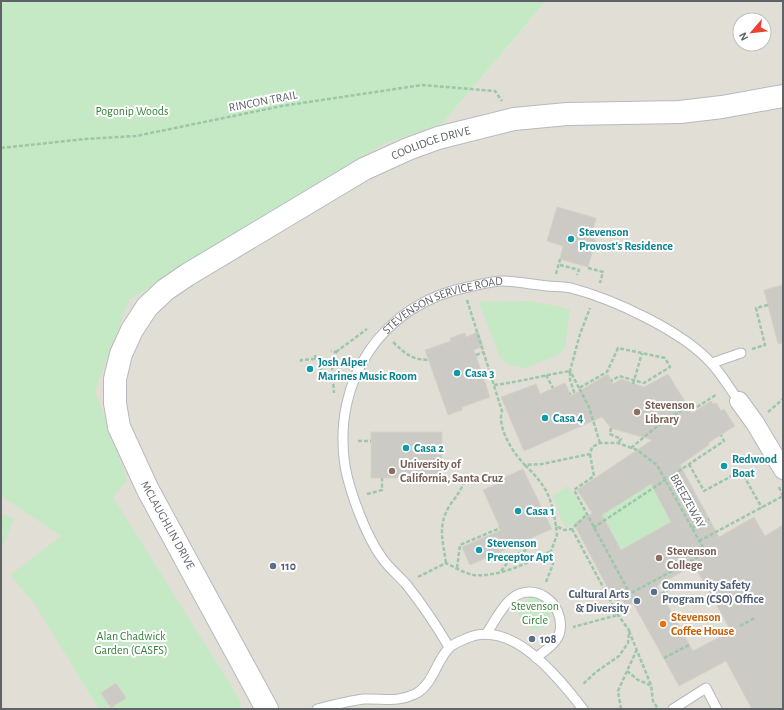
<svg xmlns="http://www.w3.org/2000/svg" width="784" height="710" font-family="'Alegreya Sans',sans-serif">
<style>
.education{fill:#e1ded6;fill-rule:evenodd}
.green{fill:#c5e8c5}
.building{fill:#cccac5;stroke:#d6d1c6;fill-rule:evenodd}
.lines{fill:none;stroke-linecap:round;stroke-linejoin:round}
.lane-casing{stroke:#b5b8bc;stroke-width:11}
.street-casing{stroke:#b5b8bc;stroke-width:20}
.secondary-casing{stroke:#b6babf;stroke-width:24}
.path{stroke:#9cc7a9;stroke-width:2.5;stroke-dasharray:4 2;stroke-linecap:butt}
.lane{stroke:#fff;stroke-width:9}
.street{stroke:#fff;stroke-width:18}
.secondary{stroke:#fff;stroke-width:22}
.culture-dot{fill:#0f9aa8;stroke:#fff;stroke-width:1.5}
.education-dot{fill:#8d6e63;stroke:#fff;stroke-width:1.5}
.service-dot{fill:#5c6f8a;stroke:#fff;stroke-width:1.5}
.food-dot{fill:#e8710a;stroke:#fff;stroke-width:1.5}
.labels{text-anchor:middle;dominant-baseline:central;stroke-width:4;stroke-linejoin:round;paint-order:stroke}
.street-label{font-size:12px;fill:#5f6368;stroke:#fff}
.park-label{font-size:12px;fill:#348238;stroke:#fff}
.culture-label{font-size:12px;font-weight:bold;fill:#0d838f;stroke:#fff;text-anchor:start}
.education-label{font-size:12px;font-weight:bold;fill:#785e54;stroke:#fff;text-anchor:start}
.service-label{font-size:12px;font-weight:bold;fill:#4e5e75;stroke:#fff;text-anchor:start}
.food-label{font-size:12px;font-weight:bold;fill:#c56008;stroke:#fff;text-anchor:start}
</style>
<rect width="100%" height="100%" fill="#f1efe8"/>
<path class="education" d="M546,1h237v708h-782v-514l441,-71zM740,20h24v24h-24z"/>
<g class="green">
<polygon points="1,1 546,1 442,124 385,143 129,300 95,391 127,480 113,497 240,700 241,709 99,709 34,603 10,575 61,536 1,496"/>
<polygon points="526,301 557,306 570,310 565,348 556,356 525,368 510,365 500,358 479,302"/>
<polygon points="651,484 671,522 621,550 602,515"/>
<path d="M568,486l18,29 -19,13c-8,-8 -9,-22 -14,-32z"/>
<polygon points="1,514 14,518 1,551"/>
<circle cx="535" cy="613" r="16"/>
</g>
<g class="building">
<polygon points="557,207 596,218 591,238 596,240 588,267 560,259 563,246 547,241"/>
<polygon points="783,285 783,343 778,344 764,290"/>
<polygon points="478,332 483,346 474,350 490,397 462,407 462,410 448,415 425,350 451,341 450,338 465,333 466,337"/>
<path d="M608,374l5,10 8,-5 23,8 24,-13 24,39 19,-12 2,3 3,-1 5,8 3,-2 11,17 -27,17 1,2 -29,20 39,72 35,-20 11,19 18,-11v184h-31l-26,-48 -47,25 -46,-83 -7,4 -5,-9 -7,2 -40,-76 18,-11 -15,-23 75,-50 -41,-12 -9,-11 -78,34 -23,-54 35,-13 4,10 25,-11 6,13zM651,484l20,38 -50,28 -19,-35zM694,565l37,66 -38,20 -36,-65z"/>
<rect x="371" y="432" width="71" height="46"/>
<polygon points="523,469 552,529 470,565 462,547 501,530 483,490 497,484 496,481"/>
<polygon points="116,683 126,698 111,708 101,693"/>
</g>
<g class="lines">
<g class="lane-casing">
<g id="lane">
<polyline points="712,363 741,353"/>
<path d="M487,633c7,-11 14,-25 23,-33 23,-21 55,3 50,31 -2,12 -16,20 -24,27"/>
<path id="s1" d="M449,647c-13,-22 -27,-43 -43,-63 -8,-9 -17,-16 -24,-26 -16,-22 -32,-65 -37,-92 -13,-86 37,-162 123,-179 11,-2 23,-6 34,-6 13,0 26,3 38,4 10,2 21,1 31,3 42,11 112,43 141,76 10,11 18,25 27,37"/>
<path d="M317,709c16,-4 31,-8 47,-10 20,-1 32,4 51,-5 18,-9 21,-33 34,-46 4,-4 11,-7 16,-9 46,-22 93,38 118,70"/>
<polyline points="673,709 706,688 717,709"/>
</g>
</g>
<g class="street-casing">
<polyline id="street" points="739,401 755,423 783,470"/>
</g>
<g class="secondary-casing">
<g id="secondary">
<path id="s2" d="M267,709l-119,-219 -29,-63 -4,-24v-24l6,-25 11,-24 15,-23 18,-17 22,-15 177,-106 44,-20 30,-11 76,-19 53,-5 113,-2 42,-5 61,-11"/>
</g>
</g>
<g class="path">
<polyline points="1,148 85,139 136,136 282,106 422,85 495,91 502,101"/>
<polyline points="560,265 579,270 577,275"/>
<polyline points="588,268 603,272 600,283"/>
<polyline points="556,274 560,259"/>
<path d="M467,300l35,111c-5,17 11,42 23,54l17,-1 48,-10 2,-7 8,-4h18l19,7 20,15 49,88 -88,47v15l-45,12"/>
<path d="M393,342c13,12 17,17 35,18"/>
<polyline points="752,349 765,345 756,308 768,305"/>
<polyline points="336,352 367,329"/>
<polyline points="315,355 316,359"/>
<polyline points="476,355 484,352"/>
<polyline points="301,362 301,360 316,359 324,365 332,366 336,352 331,351"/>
<polyline points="332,366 334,393"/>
<polyline points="318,369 321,369 324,365"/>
<polyline points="546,375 553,388"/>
<polyline points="633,384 642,353"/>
<path d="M494,385c26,-3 50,-10 76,-14v9l4,12 -4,2"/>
<polyline points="579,388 570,371 580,334 590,308"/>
<polyline points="768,412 783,399"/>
<polyline points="611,428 610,434 621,439 618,443"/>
<polyline points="358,441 371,441"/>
<polyline points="600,443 589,407 579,388 607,372 618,348 665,358 670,367 644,383 619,376 611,381"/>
<polyline points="631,448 655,428 688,406 691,411 717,394"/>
<polyline points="590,454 594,476 574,490 630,594"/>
<polyline points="689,464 704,491 741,471 762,508"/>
<path d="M525,465c22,22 26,31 31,61l8,4 8,-1 14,-14"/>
<polyline points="779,487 783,496"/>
<polyline points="367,494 382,490 382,478"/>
<polyline points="593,528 724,441 721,435"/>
<polyline points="692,528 709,519"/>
<polyline points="572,529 618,615 629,630 628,643 619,656 596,672 582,685"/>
<polyline points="699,541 783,496"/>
<path d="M446,563c-3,-23 -9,-37 4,-58 5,-7 10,-13 13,-21"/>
<polyline points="457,568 460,545 500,528"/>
<polyline points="501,571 512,557 528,549 525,541"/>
<path d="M418,577l28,-14c8,4 20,11 28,12 26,2 54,-12 77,-24"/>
<polyline points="546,582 553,564 551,551 557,535 556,526"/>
<polyline points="661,594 671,588"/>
<polyline points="740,626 755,618"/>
<polyline points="629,631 651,685 653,701 658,709"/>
<polyline points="664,658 689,645"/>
<polyline points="627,671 638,680 650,685"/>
<polyline points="621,709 618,691 637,649"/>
</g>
<use href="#lane" class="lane"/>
<use href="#street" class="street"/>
<use href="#secondary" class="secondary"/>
</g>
<g class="culture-dot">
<circle cx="571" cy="239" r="4"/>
<circle cx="310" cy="369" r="4"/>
<circle cx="457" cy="373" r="4"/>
<circle cx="545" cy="418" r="4"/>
<circle cx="406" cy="448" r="4"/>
<circle cx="724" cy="466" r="4"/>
<circle cx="518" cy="511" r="4"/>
<circle cx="479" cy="550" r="4"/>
</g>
<g class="education-dot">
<circle cx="637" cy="412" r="4"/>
<circle cx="392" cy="471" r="4"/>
<circle cx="659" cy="558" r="4"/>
</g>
<g class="service-dot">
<circle cx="273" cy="566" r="4"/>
<circle cx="654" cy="592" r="4"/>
<circle cx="637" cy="601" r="4"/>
<circle cx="532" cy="639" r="4"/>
</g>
<circle class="food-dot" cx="663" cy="624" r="4"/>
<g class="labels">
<g class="street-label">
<text transform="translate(263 101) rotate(-11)">RINCON TRAIL</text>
<text stroke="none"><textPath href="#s2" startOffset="776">COOLIDGE DRIVE</textPath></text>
<text stroke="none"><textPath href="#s1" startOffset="422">STEVENSON SERVICE ROAD</textPath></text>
<text transform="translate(688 501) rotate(61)">BREEZEWAY</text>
<text transform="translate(168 525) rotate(61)">MCLAUGHLIN DRIVE</text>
</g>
<g class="park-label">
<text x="132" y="111">Pogonip Woods</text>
<text x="535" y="606">Stevenson<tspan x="535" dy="14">Circle</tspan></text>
<text x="131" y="636">Alan Chadwick<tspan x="131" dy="14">Garden (CASFS)</tspan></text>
</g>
<g class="culture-label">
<text x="579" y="232">Stevenson<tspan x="579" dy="14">Provost's Residence</tspan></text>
<text x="318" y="362">Josh Alper<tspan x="318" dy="14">Marines Music Room</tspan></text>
<text x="465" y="373">Casa 3</text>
<text x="553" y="418">Casa 4</text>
<text x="414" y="448">Casa 2</text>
<text x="732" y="459">Redwood<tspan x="732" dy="14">Boat</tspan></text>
<text x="526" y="511">Casa 1</text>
<text x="487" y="543">Stevenson<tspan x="487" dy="14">Preceptor Apt</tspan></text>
</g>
<g class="education-label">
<text x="645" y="405">Stevenson<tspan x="645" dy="14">Library</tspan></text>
<text x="400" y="464">University of<tspan x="400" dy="14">California, Santa Cruz</tspan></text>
<text x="667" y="551">Stevenson<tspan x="667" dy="14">College</tspan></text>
</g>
<g class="service-label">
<text x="281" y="566">110</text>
<text x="662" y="585">Community Safety<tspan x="662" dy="14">Program (CSO) Office</tspan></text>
<text x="629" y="594" text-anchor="end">Cultural Arts<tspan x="629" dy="14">&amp; Diversity</tspan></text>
<text x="540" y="639">108</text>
</g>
<g class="food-label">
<text x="671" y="617">Stevenson<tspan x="671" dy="14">Coffee House</tspan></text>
</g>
</g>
<rect width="784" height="710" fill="none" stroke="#5f6368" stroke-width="4"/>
<g transform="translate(752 32) rotate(242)"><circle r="19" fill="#ffffff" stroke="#bfc1c3"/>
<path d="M0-3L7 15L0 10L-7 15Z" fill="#ea4335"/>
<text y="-6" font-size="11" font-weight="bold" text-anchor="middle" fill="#5f6368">N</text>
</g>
</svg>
